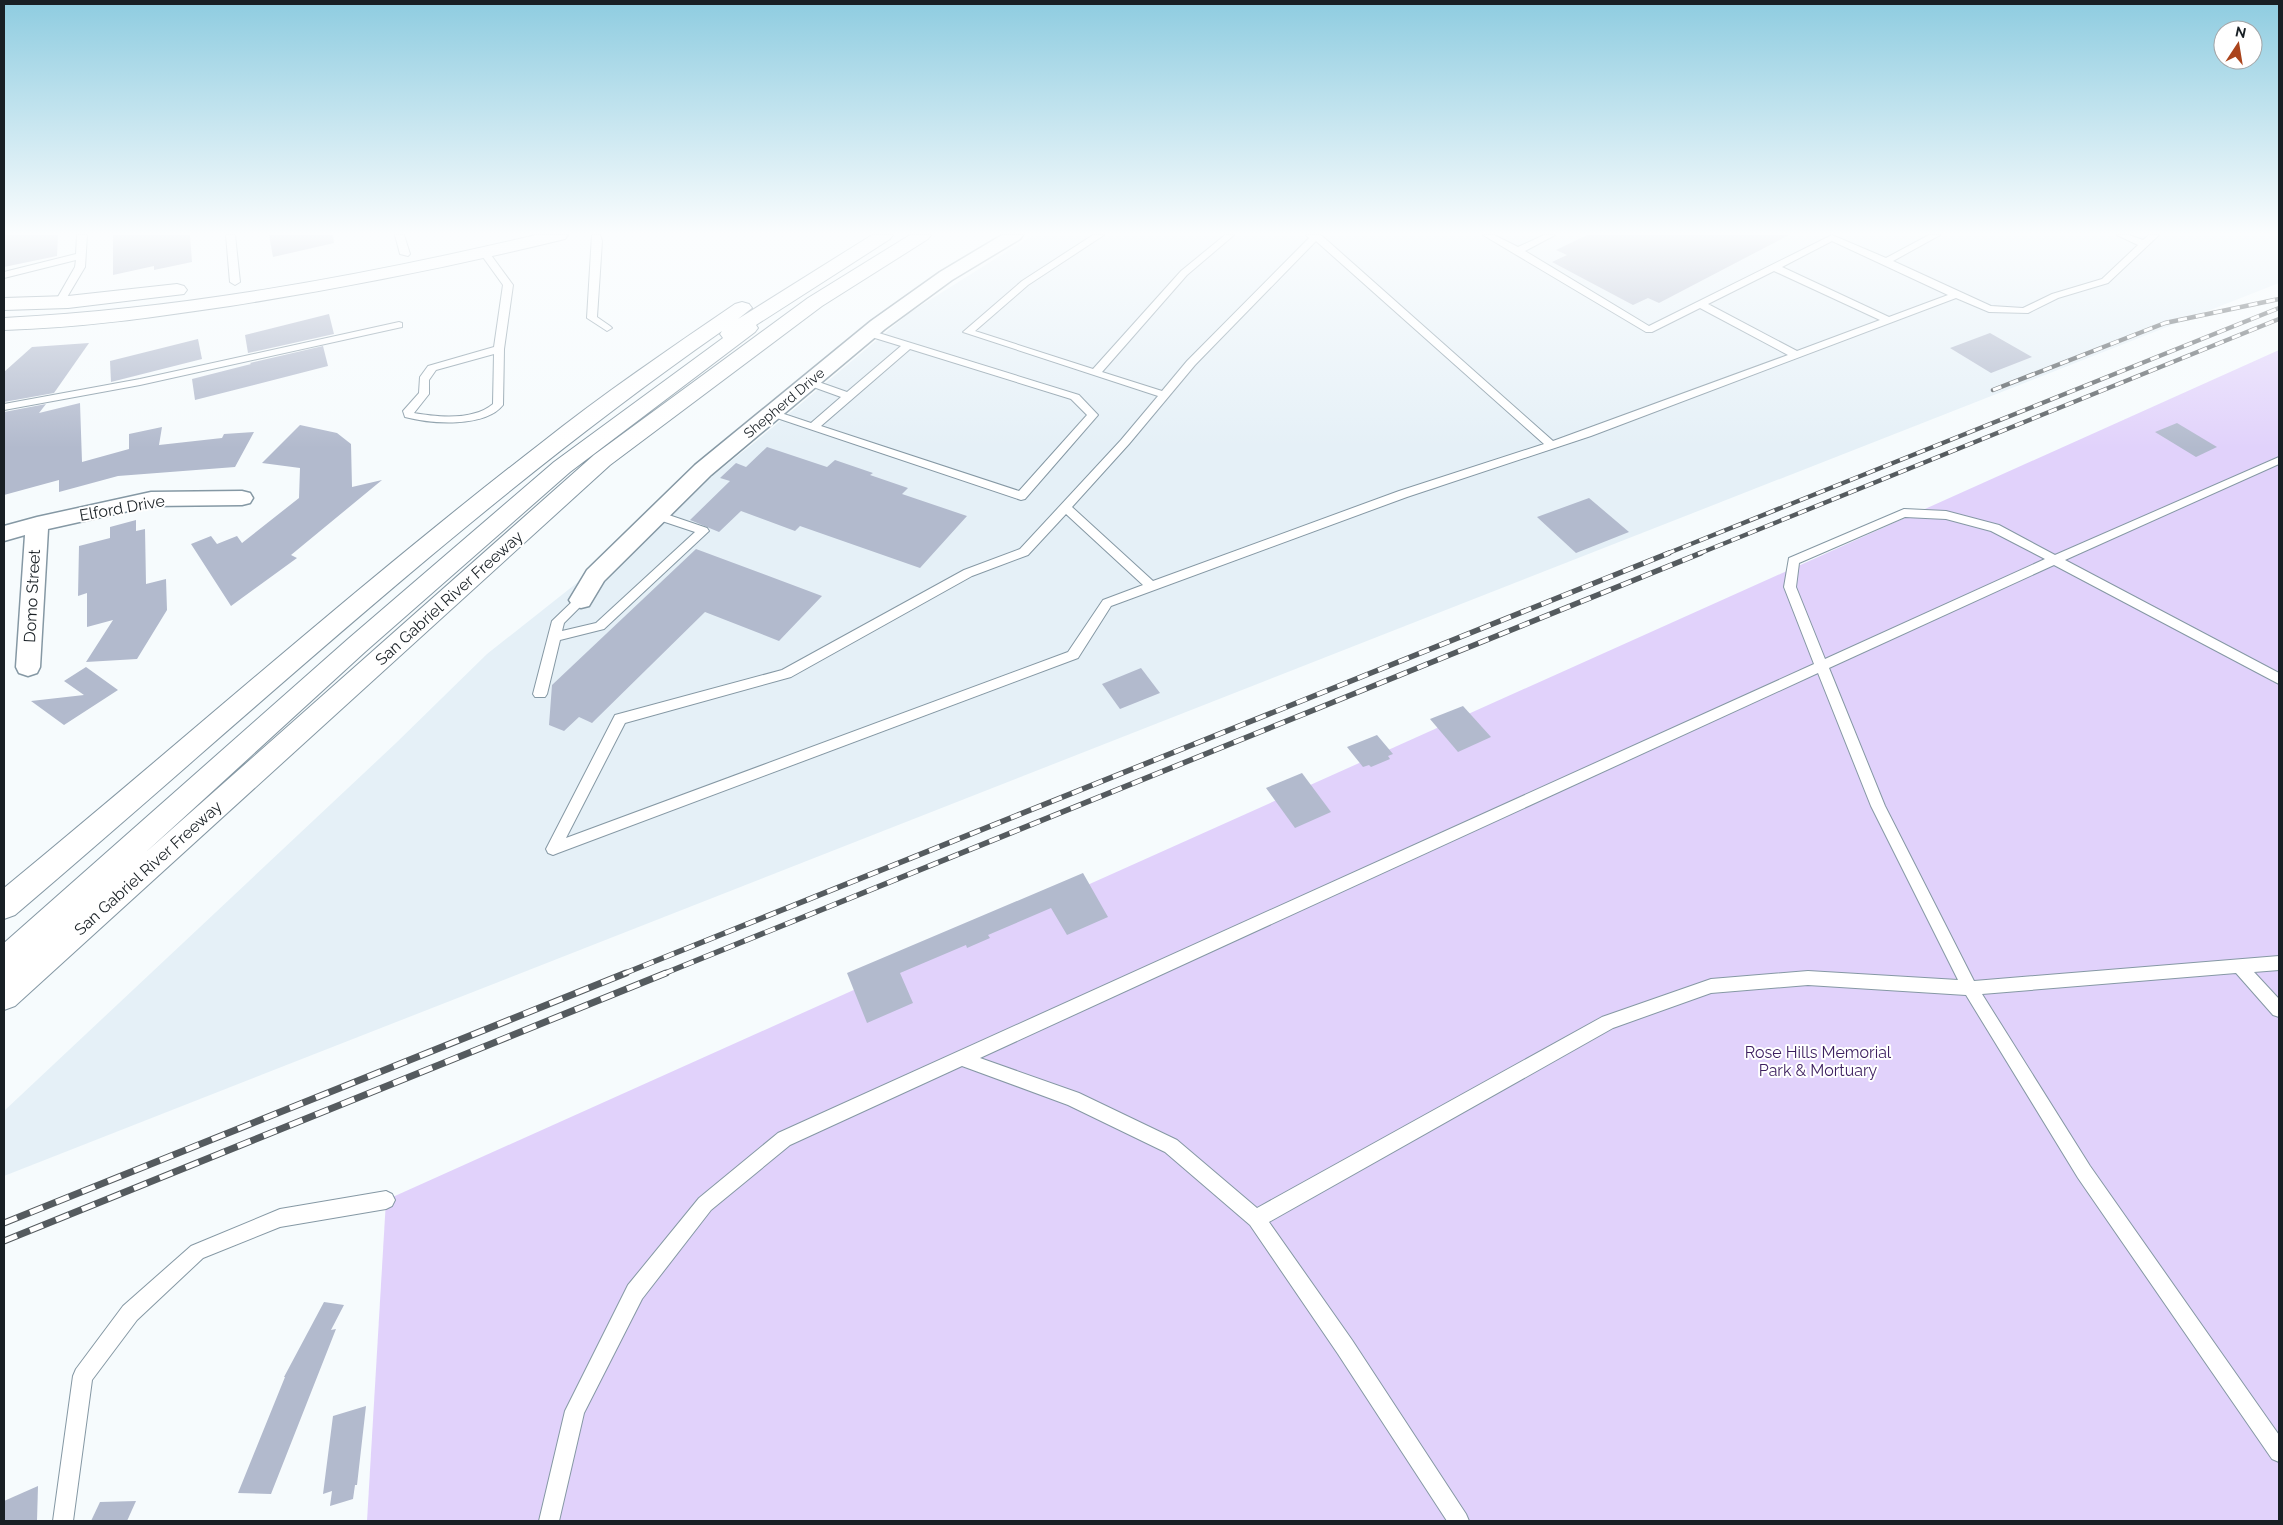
<svg xmlns="http://www.w3.org/2000/svg" width="2283" height="1525" font-family="Raleway,sans-serif">
<style>
.built{fill:#e5f0f7}
.green{fill:#e1d2fb}
.building{fill:#b2bacd}
.lines{fill:none;stroke-linecap:round;stroke-linejoin:round}
.service-casing{stroke:#8598a4;stroke-width:2}
.minor-casing{stroke:#8598a4;stroke-width:3}
.secondary-casing{stroke:#8598a4;stroke-width:2}
.motorway-casing{stroke:#8598a4;stroke-width:2}
.service{fill:#fff;fill-rule:evenodd}
.minor{fill:#fff;fill-rule:evenodd}
.secondary{fill:#fff;fill-rule:evenodd}
.motorway{fill:#fff;fill-rule:evenodd}
.rail-far2-casing{stroke:#555b5f;stroke-width:4.5}
.rail-far1-casing{stroke:#555b5f;stroke-width:5.5}
.rail-casing{stroke:#555b5f;stroke-width:7}
.rail-far2{stroke:#fff;stroke-width:3;stroke-dasharray:9;stroke-linecap:butt}
.rail-far1{stroke:#fff;stroke-width:4;stroke-dasharray:11;stroke-linecap:butt}
.rail{stroke:#fff;stroke-width:5;stroke-dasharray:14;stroke-linecap:butt}
.labels{text-anchor:middle;dominant-baseline:central;stroke-width:4;stroke-linejoin:round;paint-order:stroke}
.far-street-label{font-size:14px;fill:#181f24;stroke:#fff}
.street-label{font-size:16px;fill:#181f24;stroke:#fff}
.park-label{font-size:16px;fill:#3c1f5f;stroke:#fff}
</style>
<rect width="100%" height="100%" fill="#f6fbfd"/>
<polygon class="built" points="1033,235 2279,235 2279,283 4,1176 4,1111 396,743 487,654 755,442 909,313"/>
<polygon class="green" points="2279,350 2279,1521 367,1521 386,1200"/>
<g class="building">
<polygon points="4,235 58,235 57,256 4,267"/>
<polygon points="113,235 190,235 192,262 154,270 154,266 113,275"/>
<polygon points="269,235 333,235 334,243 273,257"/>
<polygon points="1587,235 1789,235 1659,303 1648,298 1633,305 1552,262 1567,255 1556,250"/>
<polygon points="329,314 334,334 248,353 245,335"/>
<polygon points="1990,333 2032,357 1991,373 1950,348"/>
<polygon points="198,339 202,359 111,382 110,361"/>
<polygon points="89,343 54,393 4,402 4,372 32,347"/>
<polygon points="323,346 328,366 195,400 192,379 251,364 250,363"/>
<polygon points="80,403 82,462 129,449 129,434 162,427 159,445 222,438 224,434 254,432 235,467 118,476 59,492 59,480 4,495 4,412 46,404 39,413"/>
<polygon points="2177,423 2217,447 2196,457 2155,432"/>
<polygon points="300,425 337,433 351,444 352,487 382,480 291,555 297,558 231,606 191,544 211,536 217,544 237,536 242,543 299,498 300,468 262,463"/>
<polygon points="767,447 827,467 835,460 873,473 870,475 908,488 902,494 967,516 920,568 800,526 795,531 741,511 719,532 690,520 730,481 720,478 736,463 746,467"/>
<polygon points="1589,498 1629,532 1576,553 1537,517"/>
<polygon points="136,520 136,531 145,529 146,584 166,579 167,610 137,659 86,662 113,620 87,627 87,593 78,596 79,546 110,538 110,527"/>
<polygon points="696,549 822,596 779,641 705,612 592,723 579,717 564,731 549,725 552,685"/>
<polygon points="86,667 118,690 64,725 31,701 84,695 64,681"/>
<polygon points="1141,668 1160,693 1120,709 1102,684"/>
<polygon points="1463,706 1491,737 1458,752 1430,719"/>
<polygon points="1377,735 1393,754 1388,756 1390,759 1371,767 1369,765 1363,767 1347,747"/>
<polygon points="1302,773 1331,812 1295,828 1266,788"/>
<polygon points="1083,873 1108,917 1067,935 1051,908 988,935 990,938 967,948 966,945 900,973 913,1003 867,1023 847,973"/>
<polygon points="324,1302 344,1305 331,1330 336,1329 271,1494 238,1493 285,1377 284,1377"/>
<polygon points="366,1406 357,1485 355,1485 353,1499 330,1506 332,1491 323,1494 333,1416"/>
<polygon points="38,1486 37,1521 4,1521 4,1501"/>
<polygon points="136,1501 127,1521 91,1521 100,1502"/>
</g>
<g class="lines">
<g class="service-casing">
<g id="service">
<polygon points="77,235 87,235 85,267 63,304 57,304 55,302 75,267 76,260 4,278 4,272 76,254"/>
<polygon points="226,235 235,235 240,282 235,285 230,282"/>
<polygon points="395,235 404,235 410,254 408,256 400,254"/>
<polygon points="592,235 600,235 602,241 597,317 610,326 612,328 607,331 587,318"/>
<path d="M1093,235h11l-76,50 -53,46 118,38 88,-98 44,-36h9l-47,40 -85,97 60,19 25,-30 122,-123 -3,-3h15l232,206 235,-86 -88,-47 -48,24h-6l-163,-97h11l24,12 26,-12h11l-30,16 124,75 183,-91 54,23 43,-23h11l-47,26 98,45 32,2 29,-14 50,-15 36,-34 -21,-10h12l14,5 6,-5h10l-51,48 -50,15 -30,15 -39,-1 -33,-14 -365,138 -184,61 -296,109 -33,52 -520,195 -5,2 -5,-2 -2,-4 69,-134 167,-45 182,-100 56,-21 101,-109 37,-44 -195,-64 59,-51zM1316,241l228,203 -145,47 -246,90 -81,-74 57,-63 66,-79zM1832,241l116,54 -59,22 -107,-50zM1774,271l106,49 -83,31 -89,-47zM1066,514l77,71 -40,15 -35,52 -502,186 59,-115 166,-46 181,-101 56,-21z"/>
<path d="M485,250l3,1 25,34 -9,64 -1,56c-18,23 -72,19 -98,12l-2,-6 16,-18 1,-16 8,-11 66,-19 9,-62 -23,-32zM494,354l-1,50c-20,17 -56,13 -79,9l15,-19v-14l7,-10z"/>
<polygon points="399,322 402,323 402,327 140,385 4,410 4,404 140,379"/>
<path d="M869,330l210,65 19,20 -73,84 -4,1 -253,-85v-4l4,-1 39,13 30,-26 -36,-13v-4h8l34,12 54,-46 -36,-11v-4zM910,349l161,50 16,16 -68,76 -198,-65z"/>
<path d="M2279,457v7l-214,96 214,113v11l-225,-119 -225,103 56,138 89,175 305,-25v14l-25,2 25,27v18l-6,-2 -37,-42 -254,21 108,172 189,269v27l-7,-3 -194,-281 -112,-183 -158,-10 -97,8 -98,35 -344,194 83,118 114,174 3,7h-22l-109,-167 -88,-129 -85,-73 -97,-47 -106,-39 -172,79 -79,65 -69,89 -58,114 -25,108h-20l26,-110 63,-126 71,-87 79,-65 1036,-469 -30,-77 5,-29 115,-49 42,2 53,14 56,30zM1905,517l41,2 45,12 54,28 -220,100 -29,-72 3,-24zM1818,673l53,133 87,174 -150,-9 -97,8 -109,38 -345,191 -80,-68 -98,-47 -99,-35z"/>
<polygon points="657,511 707,528 709,531 604,629 560,640 547,694 545,697 535,697 533,694 552,621 577,597 581,596 587,600 564,623 562,631 596,623 695,532 653,518 651,515 653,512"/>
<polygon points="386,1191 392,1194 395,1200 392,1206 386,1209 280,1227 203,1258 137,1320 92,1380 73,1521 53,1521 73,1376 76,1369 123,1306 191,1246 280,1209"/>
</g>
</g>
<g class="minor-casing">
<g id="minor">
<polygon points="1002,235 1023,235 1020,239 952,280 885,329 711,475 604,581 589,606 581,608 573,606 569,600 587,570 695,465 871,321 940,272"/>
<polygon points="242,491 250,493 253,498 250,503 242,505 151,506 48,529 40,667 37,673 28,676 19,673 16,667 25,535 4,541 4,526 37,517 151,492"/>
</g>
</g>
<g class="secondary-casing">
<g id="secondary">
<path d="M536,235h32l-3,4c-110,27 -222,49 -335,67 -75,11 -150,22 -226,24v-12c179,-9 358,-42 532,-83z"/>
<polygon points="177,284 184,286 187,290 184,294 68,308 4,310 4,298 68,296"/>
</g>
</g>
<g class="motorway-casing">
<path id="motorway" d="M872,235h21l-3,4 -134,86 2,3 -3,4 -185,140 -204,179 -220,201 448,-397 214,-157 102,-63h21l-3,4 -106,67 -212,159 -595,541 -11,4v-67l344,-304 206,-177 169,-124 -3,-4 2,-3c-251,175 -474,386 -707,584l-11,4v-31c179,-147 352,-302 536,-444 63,-50 129,-95 195,-140l7,-2 7,2 3,4 -14,11z"/>
</g>
<use href="#service" class="service"/>
<use href="#minor" class="minor"/>
<use href="#secondary" class="secondary"/>
<use href="#motorway" class="motorway"/>
<g class="rail-far2-casing">
<g id="rail-far2">
<polyline points="1993,390 2165,323 2279,299"/>
<polyline points="1666,554 2279,308"/>
<polyline points="1698,554 2279,319"/>
</g>
</g>
<g class="rail-far1-casing">
<g id="rail-far1">
<polyline points="623,974 1669,553"/>
<polyline points="663,974 1701,553"/>
</g>
</g>
<g class="rail-casing">
<g id="rail">
<polyline points="4,1223 626,973"/>
<polyline points="4,1241 666,973"/>
</g>
</g>
<use href="#rail-far2" class="rail-far2"/>
<use href="#rail-far1" class="rail-far1"/>
<use href="#rail" class="rail"/>
</g>
<linearGradient id="sky" x2="0" y2="1"><stop stop-color="#8ecce0"/><stop offset="0.52" stop-color="#fbfdfe"/><stop offset="1" stop-color="#fbfdfe" stop-opacity="0"/></linearGradient>
<rect width="2283" height="448" fill="url(#sky)"/>
<g class="labels">
<g class="far-street-label">
<text transform="translate(784 403) rotate(-40)">Shepherd Drive</text>
</g>
<g class="street-label">
<text transform="translate(122 508) rotate(-10)">Elford Drive</text>
<text transform="translate(32 596) rotate(-87)">Domo Street</text>
<text transform="translate(449 598) rotate(-42)">San Gabriel River Freeway</text>
<text transform="translate(148 868) rotate(-42)">San Gabriel River Freeway</text>
</g>
<g class="park-label">
<text x="1818" y="1052">Rose Hills Memorial<tspan x="1818" dy="18">Park &amp; Mortuary</tspan></text>
</g>
</g>
<rect width="2283" height="1525" fill="none" stroke="#181f24" stroke-width="10"/>
<g transform="translate(2238 45) rotate(12)"><circle r="24" fill="#ffffff" stroke="#a3a5a7"/>
<path d="M0-4L9 19L0 12L-9 19Z" fill="#aa441c"/>
<text y="-8" font-size="14" font-weight="bold" text-anchor="middle" fill="#181f24">N</text>
</g>
</svg>
